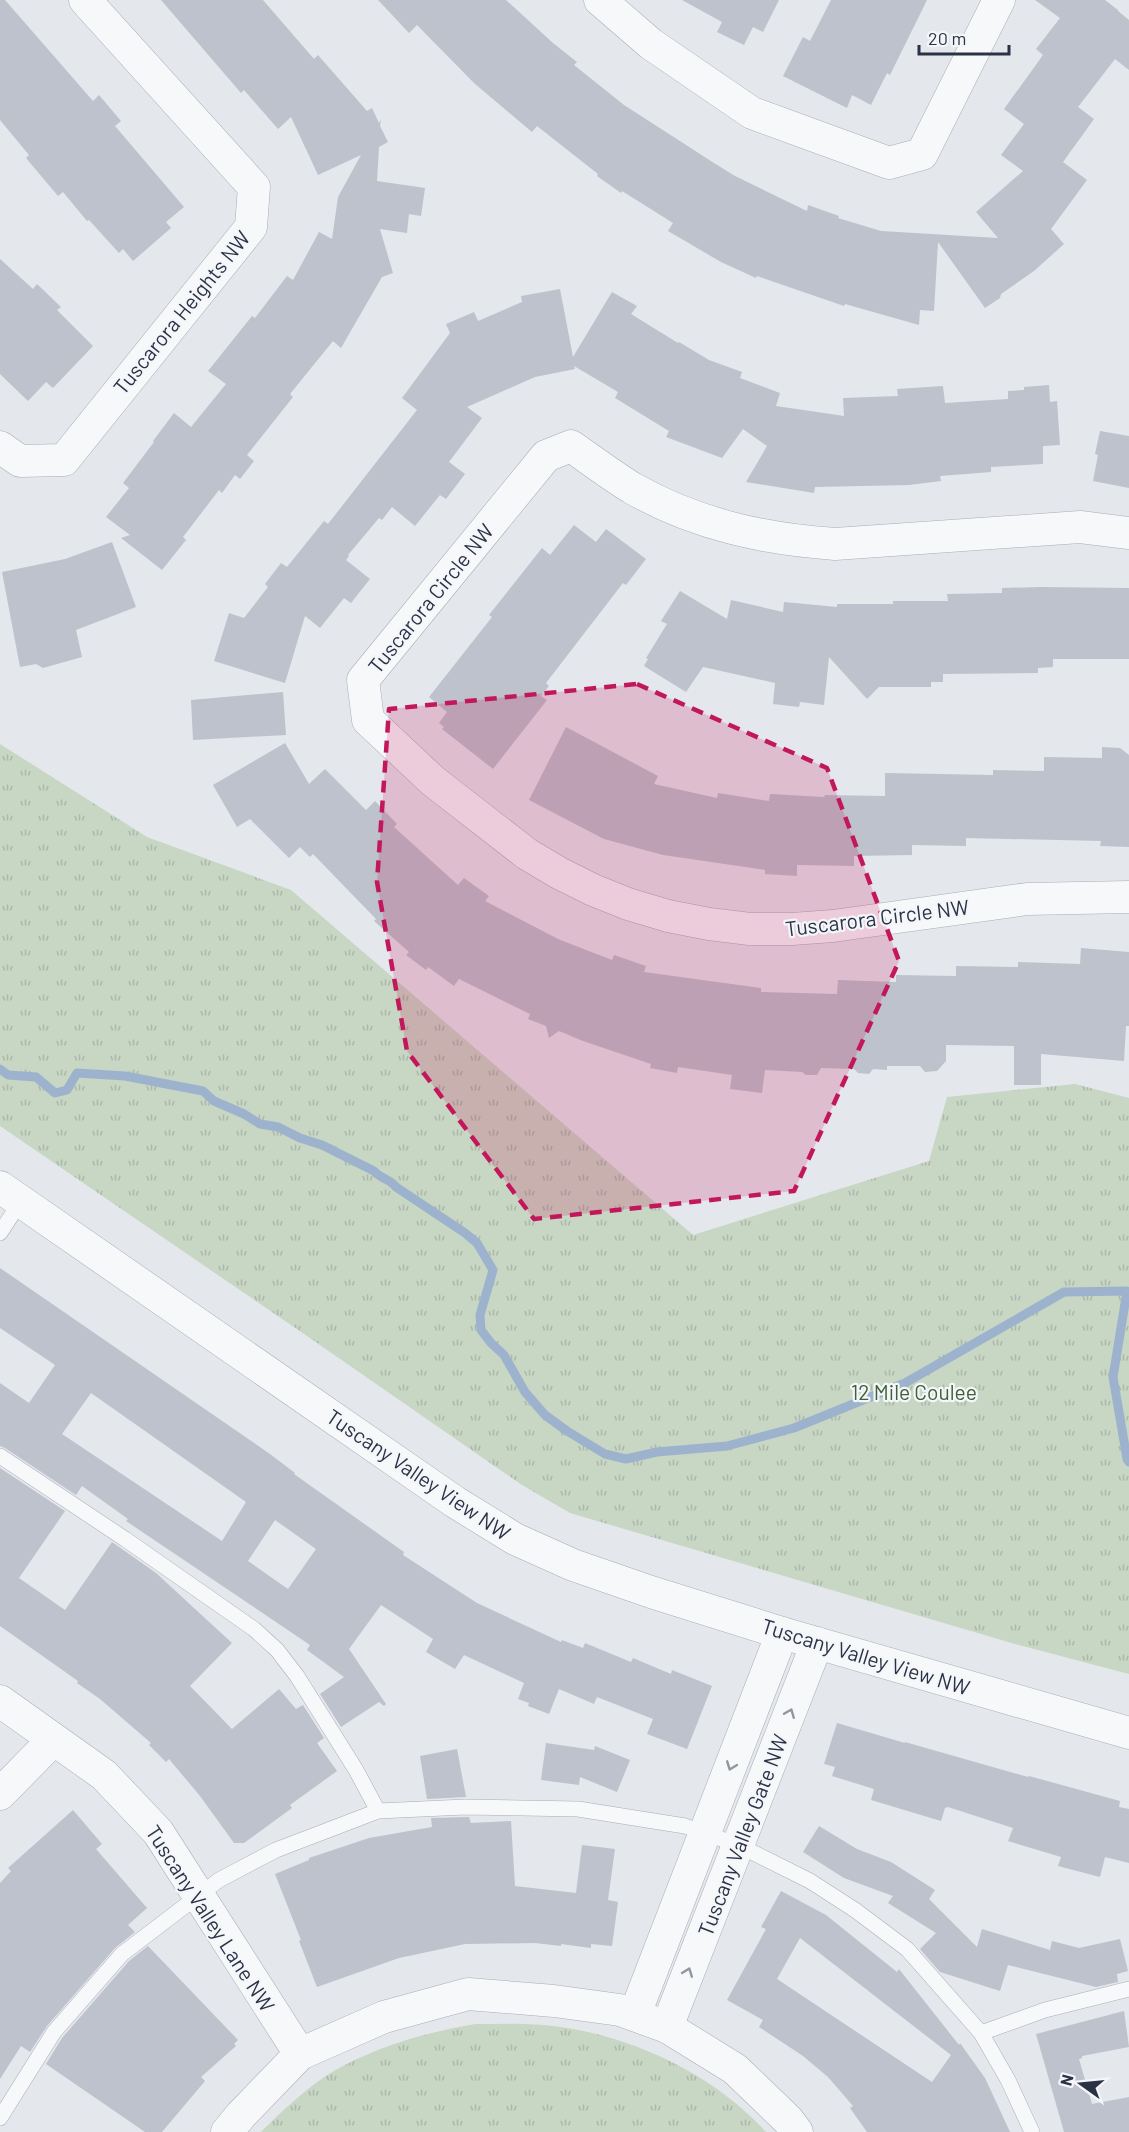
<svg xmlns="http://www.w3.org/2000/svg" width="1129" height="2132" font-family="Barlow,sans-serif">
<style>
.park{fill:url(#park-tufts)}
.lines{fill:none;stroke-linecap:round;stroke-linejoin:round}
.stream{stroke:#9db3cd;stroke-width:9}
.building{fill:#bdc2cc;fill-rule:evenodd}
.lane-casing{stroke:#a8adb7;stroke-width:16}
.street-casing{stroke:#a8adb7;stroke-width:33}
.lane{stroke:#f7f8fa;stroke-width:15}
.street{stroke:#f7f8fa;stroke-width:32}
.oneway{stroke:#9096a0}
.marked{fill:#c2185b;fill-opacity:0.2;stroke:#c2185b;stroke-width:4.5;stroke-dasharray:12 8;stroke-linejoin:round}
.labels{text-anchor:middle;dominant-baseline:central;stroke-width:4.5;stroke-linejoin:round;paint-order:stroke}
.street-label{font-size:21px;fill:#2a3346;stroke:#f4f6f9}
.park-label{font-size:21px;fill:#3d6237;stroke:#f4f6f9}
</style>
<defs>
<pattern id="park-tufts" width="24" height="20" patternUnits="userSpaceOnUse" patternTransform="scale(1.5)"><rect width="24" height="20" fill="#c8d6c4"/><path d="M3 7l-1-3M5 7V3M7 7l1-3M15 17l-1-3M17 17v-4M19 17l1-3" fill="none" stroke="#acb8aa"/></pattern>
</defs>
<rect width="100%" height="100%" fill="#e4e7ec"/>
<g class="park">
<polygon points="0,744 147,837 291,890 693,1235 929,1161 947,1097 1075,1084 1129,1098 1129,1674 1015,1644 570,1513 522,1485 307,1336 0,1126"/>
<path d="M475,2024c23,0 46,-1 69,1 80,7 168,47 222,107h-505c22,-22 55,-53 82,-66 42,-22 86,-34 132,-42z"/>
</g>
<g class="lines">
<path class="stream" d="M0,1069l8,6 28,2 19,16 12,-3 10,-17 48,3 78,15 11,10 30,13 16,10 18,3 22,11 22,7 52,26c7,8 16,8 22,16l69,46 12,10 16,27 -13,45 1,15 10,13 13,12 21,37 20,23 22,16 38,23 21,5 31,-7 70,-6 67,-18 111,-45 159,-91 63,-1 -14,86 14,82 2,3"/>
</g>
<g class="building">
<polygon points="0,0 5,0 93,101 99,95 121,121 115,126 184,207 166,222 171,228 133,261 123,249 119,253 89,220 87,221 63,192 58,196 26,158 29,155 0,120"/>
<polygon points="161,0 263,0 314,59 318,55 367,111 372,108 379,123 381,119 380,126 388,142 379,147 377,181 425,188 421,216 409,214 407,233 380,229 393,273 382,277 341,348 333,341 290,394 293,397 247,455 254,461 240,479 235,475 222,493 219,490 183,537 186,540 162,570 121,538 130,535 106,517 129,488 123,483 154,442 153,441 174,413 191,427 226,384 208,371 252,316 255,318 287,276 293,280 319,232 332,239 338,197 361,155 318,175 291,117 278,129 244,90 241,93"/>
<polygon points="378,0 506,0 553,43 577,62 574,65 624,105 714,163 735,176 807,211 808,205 839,216 838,218 881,231 998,238 976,212 1023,171 1001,155 1024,124 1004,109 1043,55 1036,49 1060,18 1035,0 1105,0 1118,10 1118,11 1129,20 1129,70 1115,59 1078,107 1094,119 1063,162 1087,180 1051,229 1064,244 1034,271 1001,294 1000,298 985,308 938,242 934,311 920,310 919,325 845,304 844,306 757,276 756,278 721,262 668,231 673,223 622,191 621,193 597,176 598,174 537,126 532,132 474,83 417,25 409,33"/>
<polygon points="682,0 779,0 763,32 753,27 744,45 717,32 722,22"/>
<polygon points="831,0 927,0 890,75 887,73 871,105 852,95 847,108 783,76 803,37 810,41"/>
<polygon points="0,259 33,289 37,284 61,307 57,310 93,346 53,388 46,382 28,401 0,374"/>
<polygon points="560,289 573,357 612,292 637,306 631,314 678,343 679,342 709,360 742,372 740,378 780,393 776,406 844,416 843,398 898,396 897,389 943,386 945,403 1008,399 1008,391 1024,390 1024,387 1049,385 1050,402 1057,401 1060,445 1043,446 1043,464 991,467 991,472 940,476 941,481 909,485 815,487 814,493 746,482 767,446 743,429 722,458 666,437 669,431 615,398 618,392 574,366 575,369 535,377 467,407 482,418 449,462 465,474 446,499 440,495 415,526 392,507 382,520 379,518 348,555 349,556 346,560 370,579 351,603 344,598 320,628 305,616 285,683 214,661 229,613 244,618 268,587 265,584 281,563 287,567 324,521 328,524 417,410 402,398 450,333 446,324 474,312 478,321 522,302 521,296"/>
<polygon points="1100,431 1129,436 1129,488 1093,481 1098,455 1095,454"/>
<polygon points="574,525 596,542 606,529 646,559 626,585 623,583 546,683 549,686 541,696 547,700 493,769 442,729 444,727 439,723 447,712 429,697 492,617 489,615 542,548 550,555"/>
<polygon points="112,542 136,607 76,630 82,657 43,668 36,664 20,667 2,572 65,559"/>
<polygon points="1041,587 1129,588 1129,659 1053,659 1053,667 1038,668 1038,673 943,674 943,682 931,682 931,687 879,687 867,699 829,657 824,705 800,702 799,707 773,704 775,683 703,667 686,692 644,666 648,659 646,658 667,624 661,621 680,591 727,619 731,600 783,612 784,602 837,607 837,604 893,604 893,601 948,601 947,594 1002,593 1002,588"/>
<polygon points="283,692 286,735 193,740 191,700"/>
<polygon points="566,727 658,776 654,784 717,798 718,793 769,801 770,794 824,797 825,795 885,796 885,773 993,775 993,770 1044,771 1044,757 1102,758 1102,747 1120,748 1129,755 1129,847 1100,846 1101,841 966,838 966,846 912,845 912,855 854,856 854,866 797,865 797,876 765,874 765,870 663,855 604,839 529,800"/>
<polygon points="285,743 309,784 325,769 366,810 375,801 397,824 394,827 458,885 464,878 489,896 485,901 558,939 612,960 614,955 646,966 644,972 761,988 761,992 837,994 838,980 896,982 896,975 956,976 956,966 1018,967 1018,962 1080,964 1081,948 1129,952 1129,1026 1126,1026 1124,1061 1041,1054 1041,1085 1014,1085 1014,1046 946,1045 946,1061 937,1071 925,1072 920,1066 887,1066 887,1070 873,1069 869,1074 858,1073 854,1069 821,1068 817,1075 806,1075 802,1072 765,1070 762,1093 730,1089 732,1075 678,1067 677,1073 650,1068 651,1064 583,1041 559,1031 549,1038 546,1026 528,1019 530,1014 459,979 454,986 428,967 426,970 406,955 409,952 374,921 376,919 313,854 310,857 300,847 289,858 250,819 237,827 213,785"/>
<path d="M0,1268l270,186 25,19 -1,1 110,78 -1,3 74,48 84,39 1,-2 21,8 2,-5 46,19 2,-4 38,16 1,-4 40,16 -25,63 -40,-15 6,-15 -56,-22 -3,7 -35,-15 -10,25 -21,-8 1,-3 -11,-4 6,-16 -60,-28 -9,14 -29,-17 7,-13 -52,-34 -32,44 37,55 -2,2 -5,-4 -38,25 -21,-33 24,-17 -37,-27 3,-5 -184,-124 2,-2 -46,-33 -6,9 -71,-47 -5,-2v-63l29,20 26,-38 -55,-37zM91,1393l155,109 -24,39 -160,-107zM275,1520l41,29 -28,40 -40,-28z"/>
<polygon points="0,1468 65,1511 19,1578 65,1610 112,1542 156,1573 232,1643 190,1686 232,1729 279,1689 296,1709 303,1705 324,1738 317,1743 337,1771 290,1805 292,1808 244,1843 234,1843 200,1796 169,1759 166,1762 149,1745 151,1743 100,1699 77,1683 78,1681 0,1626"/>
<polygon points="837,1723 905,1743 905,1742 1028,1777 1029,1776 1120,1801 1119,1807 1129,1809 1129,1863 1105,1857 1100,1877 1058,1866 1061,1857 1008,1841 1013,1828 948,1807 945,1808 941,1821 871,1800 874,1789 832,1776 835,1767 824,1764"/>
<polygon points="546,1743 594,1750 595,1746 630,1760 617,1792 580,1777 579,1785 541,1780"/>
<polygon points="457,1749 466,1797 427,1799 420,1756"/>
<polygon points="73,1810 102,1844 96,1849 147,1908 128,1925 135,1932 115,1948 47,2026 30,2052 21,2046 0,2079 0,1883 11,1871 8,1868"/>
<polygon points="469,1817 471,1823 511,1821 515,1886 576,1893 582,1845 615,1849 608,1900 618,1902 612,1946 591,1944 591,1948 561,1944 561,1946 535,1943 465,1944 399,1958 317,1987 299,1941 301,1940 275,1874 309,1860 309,1858 369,1838 432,1827 431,1818"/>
<polygon points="819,1826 857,1849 891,1862 935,1890 929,1899 977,1947 982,1929 1050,1950 1052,1941 1079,1948 1120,1939 1128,1971 1117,1974 1118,1982 1096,1987 1008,1965 1000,1991 940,1972 920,1949 936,1933 888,1903 893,1896 844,1878 803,1852"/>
<path d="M781,1891l45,24 71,57 2,-3 60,76 1,-2 25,35 25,54h-143l-17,-24 3,-2 -25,-29 -25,-21 -44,-29 4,-7 -36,-20 39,-71 -5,-2zM800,1938l151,117 -19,27 -155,-103z"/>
<polygon points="148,1946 238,2040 234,2044 236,2046 201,2077 205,2081 162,2132 145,2132 46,2064 62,2038 129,1961"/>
<polygon points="1124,2011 1129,2047 1082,2056 1082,2058 1079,2059 1092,2104 1129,2097 1129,2132 1064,2132 1036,2034"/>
</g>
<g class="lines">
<g class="lane-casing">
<g id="lane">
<polyline points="0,1233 21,1201"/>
<polyline points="0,1456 125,1539 254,1629 277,1650 297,1676 356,1770 378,1811"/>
<polyline points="981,2033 1045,2010 1129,1989"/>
<polyline points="0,2118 54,2032 122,1954 219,1880 276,1850 378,1811 465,1807 578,1809 685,1826 738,1845 810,1881 855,1910 907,1949 981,2033 1008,2080 1032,2132"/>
</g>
</g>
<g class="street-casing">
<g id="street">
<polyline points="600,0 651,44 752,113 889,163 922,154 999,0"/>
<polyline points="0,447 20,461 64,460 251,227 254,187 85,0"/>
<path d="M1129,533l-49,-6 -245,17c-72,-5 -140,-20 -203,-56 -21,-13 -41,-28 -61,-42l-25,10 -183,224 5,40 65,61 94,73 32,19 34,17 35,14 40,12 41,8 41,5h42l41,-3 194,-27 102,-2"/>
<polyline points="0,1187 455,1502 515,1539 573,1565 651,1592 782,1633 1129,1733"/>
<polyline points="0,1701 104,1775 158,1832 300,2054"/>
<polyline points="0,1794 53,1740"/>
<polyline points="635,2014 782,1633"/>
<polyline points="667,2027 817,1643"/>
<polyline points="227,2132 241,2115 300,2054 384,2017 468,1994 554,2001 620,2010 667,2027 735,2069 788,2120 797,2132"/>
</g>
</g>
<use href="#lane" class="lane"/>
<use href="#street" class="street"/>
</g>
<defs><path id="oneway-chevron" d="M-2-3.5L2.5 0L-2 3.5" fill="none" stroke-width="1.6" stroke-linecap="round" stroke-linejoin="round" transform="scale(1.5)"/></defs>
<g class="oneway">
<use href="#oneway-chevron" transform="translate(790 1713) rotate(-68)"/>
<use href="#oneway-chevron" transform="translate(731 1766) rotate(111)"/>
<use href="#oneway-chevron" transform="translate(688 1972) rotate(-69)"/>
</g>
<path class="marked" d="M637,684l190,84 72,193 -105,230 -260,28 -127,-168 -30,-169 12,-173z"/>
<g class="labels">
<g class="street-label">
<text transform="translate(181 312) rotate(-51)">Tuscarora Heights NW</text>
<text transform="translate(430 598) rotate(-51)">Tuscarora Circle NW</text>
<text transform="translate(877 917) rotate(-7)">Tuscarora Circle NW</text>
<text transform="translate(419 1474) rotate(34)">Tuscany Valley View NW</text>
<text transform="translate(866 1656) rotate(17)">Tuscany Valley View NW</text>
<text transform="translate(742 1835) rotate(-69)">Tuscany Valley Gate NW</text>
<text transform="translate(211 1918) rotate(57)">Tuscany Valley Lane NW</text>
</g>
<g class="park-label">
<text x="914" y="1391">12 Mile Coulee</text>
</g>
</g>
<g transform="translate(1081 2084) rotate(285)" stroke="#f4f6f9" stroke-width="4.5" paint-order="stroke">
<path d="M0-4.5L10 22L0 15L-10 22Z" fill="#2a3346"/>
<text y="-9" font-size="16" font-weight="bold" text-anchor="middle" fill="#2a3346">N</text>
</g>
<path d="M919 45v9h90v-9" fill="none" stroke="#2a3346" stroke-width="3"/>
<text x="928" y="45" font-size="18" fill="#2a3346" stroke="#f4f6f9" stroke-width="4.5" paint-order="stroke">20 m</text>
</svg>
